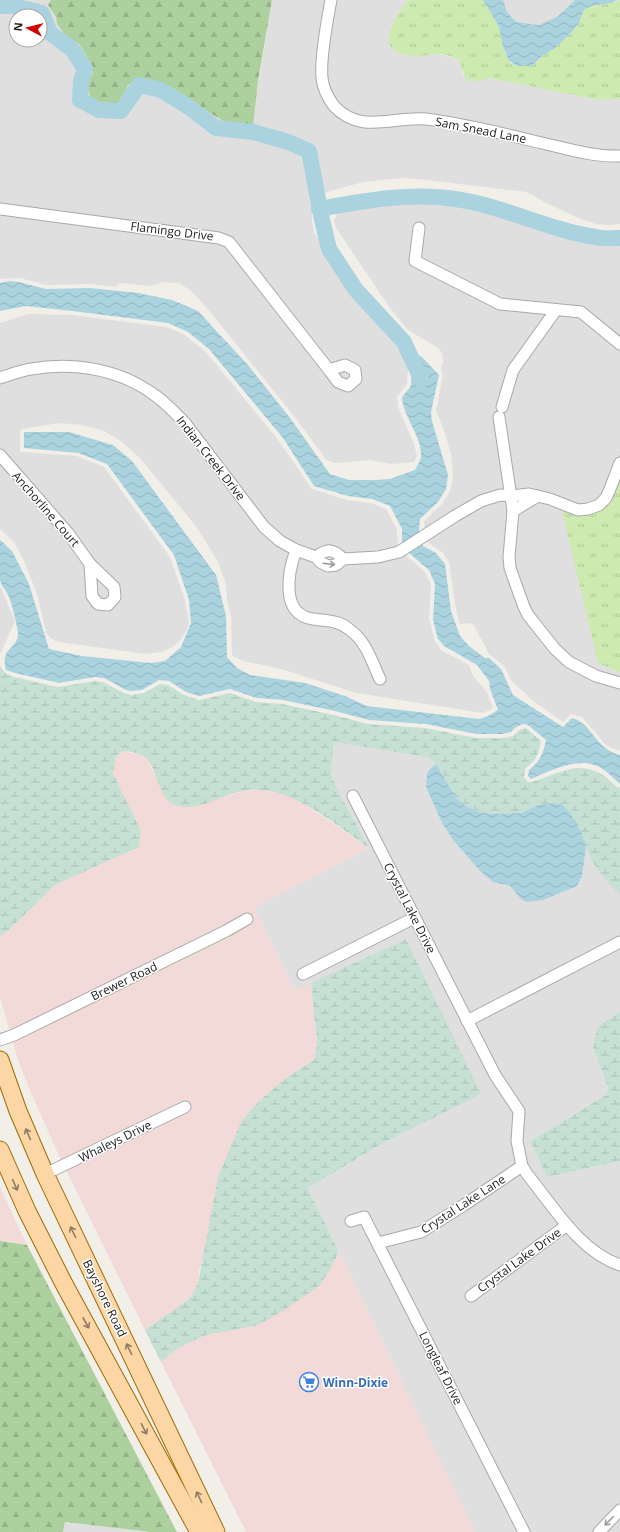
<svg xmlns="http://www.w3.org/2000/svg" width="620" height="1532" font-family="'Open Sans',sans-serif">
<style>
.residential{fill:#e0dfdf;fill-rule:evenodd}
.commercial{fill:#f2dad9}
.grass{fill:url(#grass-tufts)}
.forest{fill:url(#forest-firs)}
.wetland{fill:url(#wetland-marsh)}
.water{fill:url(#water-waves)}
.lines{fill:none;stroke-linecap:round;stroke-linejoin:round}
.river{stroke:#aad3df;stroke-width:16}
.minor-casing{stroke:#a9a9a9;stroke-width:13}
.primary-casing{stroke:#a06b00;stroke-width:19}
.minor{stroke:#fff;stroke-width:11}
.primary{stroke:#fcd6a4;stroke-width:17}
.oneway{stroke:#9c9c9c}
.oneway2{stroke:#8f7c63}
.labels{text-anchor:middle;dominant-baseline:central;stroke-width:3;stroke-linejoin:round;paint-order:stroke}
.street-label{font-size:12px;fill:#222;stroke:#fff}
.shop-label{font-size:12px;font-weight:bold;fill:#366cbe;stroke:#fff;text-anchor:start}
</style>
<defs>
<pattern id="grass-tufts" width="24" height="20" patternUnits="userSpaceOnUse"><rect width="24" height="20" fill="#cdebb0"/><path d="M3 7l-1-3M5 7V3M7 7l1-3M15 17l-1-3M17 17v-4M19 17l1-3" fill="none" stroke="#b0c997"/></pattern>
<pattern id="forest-firs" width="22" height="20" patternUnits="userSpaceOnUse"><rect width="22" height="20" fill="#add19e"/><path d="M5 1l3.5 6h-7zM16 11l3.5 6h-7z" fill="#95b388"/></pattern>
<pattern id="wetland-marsh" width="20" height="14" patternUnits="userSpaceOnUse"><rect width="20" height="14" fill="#c6e0d4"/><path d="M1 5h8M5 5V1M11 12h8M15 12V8" fill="none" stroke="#aac0b6"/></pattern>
<pattern id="water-waves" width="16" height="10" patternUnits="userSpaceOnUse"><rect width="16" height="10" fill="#aad3df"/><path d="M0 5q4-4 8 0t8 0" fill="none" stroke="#92b5bf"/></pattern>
</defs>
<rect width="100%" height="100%" fill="#f2efe9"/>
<g class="residential">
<path d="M4,0h47l-3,5 8,12 1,7 9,12 13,8 12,20 2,9 29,29 6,-17 9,-4 20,1 68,40 34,-42 13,-80h136l-17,26 10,28 19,2 18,-2 21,5 3,9v7l19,6 8,-3 109,22 22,-1v125l-11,1 -13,-1 -15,-5 -37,-17 -17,-10 -100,-12 -25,-2 -39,4 -36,10 -6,4 -7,10 -2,8v7l2,12 80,110 7,8 8,2 -2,31 -10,13 1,10 16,37 3,12 -3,6 -23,2 -21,-4 -36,3 -8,-4 -32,-43 -87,-108 -16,-17 -12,-8 -16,-1 -12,4 -31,-3 -4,4 -26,-3 -44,1 -26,-7 -20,1v-273l4,-2zM16,16h24v24h-24z"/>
<polygon points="503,0 575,0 557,17 538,25 533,25 516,22 507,12"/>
<polygon points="400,201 434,201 451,203 583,238 620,240 620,453 611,481 598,663 620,673 620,750 611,748 605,744 582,717 571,714 563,722 532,700 511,680 504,666 489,654 474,625 468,623 460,624 456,610 449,562 443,553 430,544 425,538 424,521 441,505 450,492 453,476 451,454 444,430 436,411 443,375 441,371 443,361 442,353 438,348 408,330 390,308 336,228 334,220 338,212 345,209 370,203"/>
<polygon points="28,314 72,315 166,327 185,335 206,352 279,441 312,489 347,500 371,503 386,509 397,530 398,549 425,572 431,585 429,619 435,641 441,650 469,665 473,676 487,692 493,708 483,713 356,693 281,669 243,661 233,656 232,654 231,616 227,600 226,584 218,562 198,529 141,459 121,441 102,430 82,425 60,423 21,429 20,432 20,451 23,452 77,456 104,467 170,557 185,600 189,623 187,630 179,642 172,647 161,652 145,654 59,642 50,638 46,632 37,594 24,561 14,542 0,529 0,323"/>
<polygon points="0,586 15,621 0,654"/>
<polygon points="334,741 427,757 436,764 429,770 426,787 442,823 453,840 480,871 502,885 510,886 520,898 577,886 582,876 586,848 591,860 620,895 620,1011 615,1014 594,1039 593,1047 608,1088 606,1095 530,1141 547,1177 620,1161 620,1532 475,1532 308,1188 378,1146 480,1094 406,939 295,991 254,908 369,848 338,791 331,774"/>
<polygon points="65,1522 151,1532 63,1532"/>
</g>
<g class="commercial">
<polygon points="122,751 141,755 148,760 164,794 226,796 243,791 261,790 283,794 303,803 369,848 254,908 295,991 311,983 317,1042 317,1053 315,1059 285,1079 258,1102 241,1122 199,1271 198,1283 192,1295 185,1302 145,1330 60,1158 31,1093 18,1060 0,997 0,936 10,929 55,885 139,847 141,830 113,774 116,756"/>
<polygon points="0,1187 23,1237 27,1245 0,1241"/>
<polygon points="339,1252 475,1532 246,1532 161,1362 177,1348 206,1335 255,1326 331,1268"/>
</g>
<g class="grass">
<path d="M408,0h75l16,27 6,26 5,10 8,3h14l10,-10 12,-7 16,-15 9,-11 5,-13 7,-4 20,-3 9,-3v99l-22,1 -109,-22 -8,3h-14c-5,-7 -5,-14 -8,-22 -7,-2 -14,-5 -21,-5 -6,0 -13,2 -19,2 -47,-1 -30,-31 -11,-56z"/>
<path d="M620,453v220l-22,-10 -38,-161c11,2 24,5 35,1 12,-5 22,-37 25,-50z"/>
</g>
<g class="forest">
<polygon points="51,0 272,0 258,81 253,126 225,122 157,82 137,81 128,85 122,102 106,107 91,99 86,84 93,73 91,64 79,44 66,36 57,24 56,17 48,5"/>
<polygon points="0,1241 27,1245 177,1532 151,1532 65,1522 63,1532 0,1532"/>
</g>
<g class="wetland">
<path d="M0,666l5,7 9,4 44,10 37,-6 8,1 21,11 7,2 13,-2 16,-9 8,1 16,10 15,5 31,-7 26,9 26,2 52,11 34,9 57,4 51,10h28l9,-2 6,-6 7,-2 15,13 -3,12 -4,8 -9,8 -1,8 4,5h4c25,-8 46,-22 71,-7 6,3 10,11 17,13v107l-16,-17 -13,-18 -6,-15 -3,-11 -29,-31 -15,2 -17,8 -29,1 -14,-2 -12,-6 -9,-7 -21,-35 -9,-7 -93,-15 -3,32 7,17 31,57c-35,-24 -81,-66 -126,-57 -24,4 -45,23 -70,13 -14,-6 -16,-33 -25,-44 -6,-7 -17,-8 -25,-9l-7,5 -3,18 28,56 -2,17 -84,38 -45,44 -10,7z"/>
<polygon points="406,939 481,1094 378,1146 308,1188 339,1252 331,1268 320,1285 283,1311 255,1326 206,1335 178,1348 161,1362 145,1330 185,1302 192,1295 198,1283 218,1177 241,1122 258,1102 285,1079 315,1059 317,1042 311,983"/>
<polygon points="620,1011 620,1161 547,1177 530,1141 606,1095 608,1088 593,1047 594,1039 599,1026"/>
</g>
<g class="water">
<polygon points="483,0 503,0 507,12 516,22 538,25 557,17 575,0 618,0 611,3 591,6 584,10 579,23 570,34 554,49 542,56 532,66 517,66 509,61 503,47 499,27"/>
<path d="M9,281l10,1 27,7 44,-1 48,5 34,7 26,11 49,53 43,54 40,56 19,6h27l14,-1 25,-9c2,-4 6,-10 6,-14 1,-20 -18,-39 -19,-59l9,-11 1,-31 9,1 18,19 -8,37 1,9 16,54 -2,14 -8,13 -18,17 -1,11 4,16 13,7 9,11 6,47 9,25 9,10 16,12h4l12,11 12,26 50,32 9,-9c21,6 23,31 48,37v29c-6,-5 -12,-12 -19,-16 -21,-13 -50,3 -70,11l-3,-3 1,-6c12,-10 14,-16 17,-30l-18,-15 -5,-1 -7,3 -5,5 -9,2h-26l-50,-10 -57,-4 -34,-9 -52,-11 -26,-2 -27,-9 -31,7 -13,-4 -17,-11 -10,-1 -17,10 -11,1 -5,-1 -22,-12 -9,-1 -36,6 -44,-10 -9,-3c-6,-25 12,-19 12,-37 0,-5 -7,-32 -9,-36 -2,-6 -8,-11 -9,-17 0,-8 0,-31 0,-40l12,11 17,33 20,65 33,7 68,7 15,-2 16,-14 10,-24 -2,-23 -15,-45 -67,-91 -29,-11 -54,-5v-16h45l44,13 19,16 84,114 10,41 1,41 10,11 13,7 55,8 40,13 22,10 112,13 9,-3 10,-6 -8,-21 -1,-8 -12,-16 -33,-19 -6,-7 -5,-19 2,-36 -6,-14 -27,-23v-18l-12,-23 -18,-7 -24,-3 -34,-10 -31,-48 -74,-89 -21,-17 -20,-9 -96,-12 -46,-5 -26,5v-28z"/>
<polygon points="436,764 457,799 466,806 478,812 492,814 521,813 538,805 553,803 563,805 571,814 582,834 586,848 582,876 577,886 543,900 526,902 520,898 510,886 493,882 480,871 453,840 442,823 426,787 427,774 429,770"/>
</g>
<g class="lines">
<g class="river">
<polyline points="0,6 13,6 42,13 50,33 72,49 85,69 81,81 80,100 99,110 121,111 139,85 161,90 190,108 216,128 253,132 288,142 309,151 321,215 329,249 356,290 404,342 421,379"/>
<path d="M319,209c45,-8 91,-17 136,-10 49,7 93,31 141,38 8,2 16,1 24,1"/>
</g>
<g class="minor-casing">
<g id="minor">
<path d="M331,0c-4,21 -11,58 -9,78 1,10 6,20 12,28 27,29 59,10 92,13 40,5 78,15 116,24 26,6 52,14 78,13"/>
<polyline points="0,209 219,238 229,242 329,370"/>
<polyline points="419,228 415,261 500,304 581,312 620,344"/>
<polygon points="345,365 355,370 356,379 348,386 338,382 329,370"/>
<path d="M0,378c50,-20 112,-15 156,18 11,8 20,18 29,27l79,104 16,14 16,9 20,7 4,5 8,4 8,-1 7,-6 35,-2 21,-5 56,-36 26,-15 19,-6 12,1 17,-2 21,5 28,11 10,-1 11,-4 7,-7 4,-9 10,-26"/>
<polyline points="502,407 513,370 556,310"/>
<polyline points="499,417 513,511 509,557 510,568 524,607 528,615 555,649 569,662 596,676 620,683"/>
<polyline points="0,455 68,533 90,564"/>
<polyline points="513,511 538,496"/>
<path d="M296,550c-8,22 -16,65 17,69 14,2 26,1 37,11 16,11 22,32 30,49"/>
<path d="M316,557c11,-9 18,-8 27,2"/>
<polygon points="90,564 114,587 115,597 108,605 98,604 92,596"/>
<path d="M353,796l142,279 24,36 -2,30 5,25 5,8c26,32 53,78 93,91"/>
<polyline points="303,974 414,918"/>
<polyline points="467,1021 620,942"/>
<polyline points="0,1040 14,1035 226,931 247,919"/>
<polyline points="45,1174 185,1107"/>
<polyline points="351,1221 364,1217 524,1532"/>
<polyline points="378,1243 421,1232 464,1205 522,1166"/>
<polyline points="471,1296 567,1225"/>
<polyline points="599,1532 620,1510"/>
</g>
</g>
<g class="primary-casing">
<g id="primary">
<polyline points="0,1060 18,1111 45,1174 216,1532"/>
<polyline points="0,1150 27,1211 64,1284 199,1532"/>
</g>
</g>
<use href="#minor" class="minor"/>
<use href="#primary" class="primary"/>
</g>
<defs><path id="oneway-shaft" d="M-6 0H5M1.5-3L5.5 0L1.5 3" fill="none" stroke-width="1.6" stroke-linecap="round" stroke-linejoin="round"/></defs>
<g class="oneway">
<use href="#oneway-shaft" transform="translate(329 564) rotate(7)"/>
<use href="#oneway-shaft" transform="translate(609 1521) rotate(135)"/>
</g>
<g class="oneway2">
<use href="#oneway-shaft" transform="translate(28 1134) rotate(-113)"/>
<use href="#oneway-shaft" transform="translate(15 1185) rotate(66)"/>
<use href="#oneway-shaft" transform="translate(73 1232) rotate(-116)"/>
<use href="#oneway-shaft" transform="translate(86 1323) rotate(61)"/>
<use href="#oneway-shaft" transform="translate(129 1349) rotate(-116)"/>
<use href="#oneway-shaft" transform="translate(144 1429) rotate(63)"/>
<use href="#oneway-shaft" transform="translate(199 1497) rotate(-115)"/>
</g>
<defs>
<g id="supermarket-ring" transform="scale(1)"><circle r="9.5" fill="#fff" stroke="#3f7fe0" stroke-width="1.5"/><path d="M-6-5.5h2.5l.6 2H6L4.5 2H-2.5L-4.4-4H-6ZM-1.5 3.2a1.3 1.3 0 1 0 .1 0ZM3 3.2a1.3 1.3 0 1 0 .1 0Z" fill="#3f7fe0"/></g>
</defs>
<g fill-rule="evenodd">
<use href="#supermarket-ring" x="309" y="1382"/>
</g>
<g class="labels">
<g class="street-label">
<text transform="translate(481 130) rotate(11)">Sam Snead Lane</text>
<text transform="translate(172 231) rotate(7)">Flamingo Drive</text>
<text transform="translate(211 458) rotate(52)">Indian Creek Drive</text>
<text transform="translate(46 509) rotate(49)">Anchorline Court</text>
<text transform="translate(410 908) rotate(63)">Crystal Lake Drive</text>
<text transform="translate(124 981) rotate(-26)">Brewer Road</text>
<text transform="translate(115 1141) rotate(-26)">Whaleys Drive</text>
<text transform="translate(463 1204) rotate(-33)">Crystal Lake Lane</text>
<text transform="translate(519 1260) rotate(-36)">Crystal Lake Drive</text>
<text transform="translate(105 1298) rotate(64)">Bayshore Road</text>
<text transform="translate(441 1368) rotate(63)">Longleaf Drive</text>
</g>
<g class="shop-label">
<text x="323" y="1382">Winn-Dixie</text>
</g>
</g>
<g transform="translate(28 28) rotate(277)"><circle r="19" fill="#ffffff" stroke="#a7a7a7"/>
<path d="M0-3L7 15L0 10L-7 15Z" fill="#d40000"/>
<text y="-6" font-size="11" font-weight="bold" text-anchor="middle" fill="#222222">N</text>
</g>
</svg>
